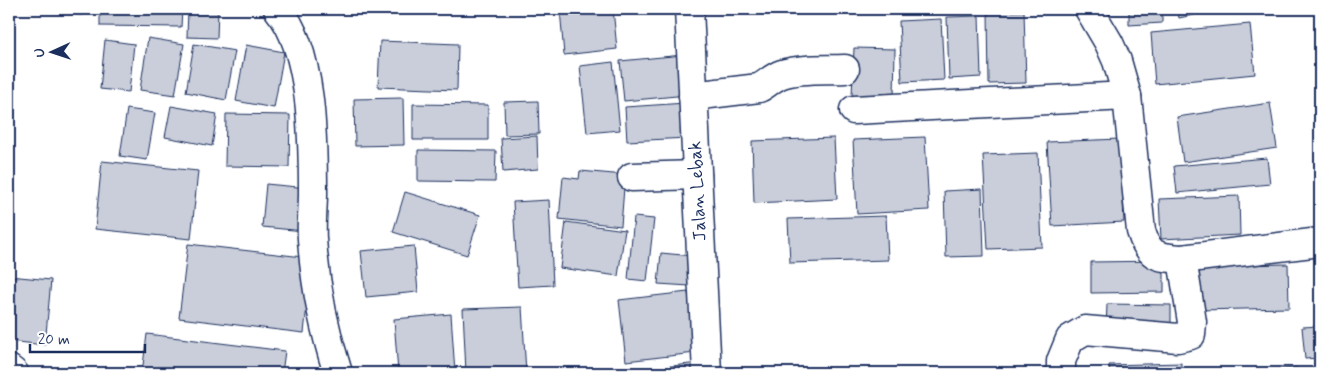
<svg xmlns="http://www.w3.org/2000/svg" width="1329" height="382" font-family="Mynerve,sans-serif">
<style>
.building{fill:#caceda;stroke:#1b2f5e}
.lines{fill:none;stroke-linecap:round;stroke-linejoin:round}
.minor-casing{stroke:#1b2f5e;stroke-width:31}
.minor{stroke:#fff;stroke-width:28}
.labels{text-anchor:middle;dominant-baseline:central;stroke-width:4.5;stroke-linejoin:round;paint-order:stroke}
.street-label{font-size:18px;fill:#1b2f5e;stroke:#fff}
</style>
<rect width="100%" height="100%" fill="#fff"/>
<filter id="ink" filterUnits="userSpaceOnUse"><feTurbulence type="fractalNoise" baseFrequency=".02" numOctaves="2"/><feDisplacementMap in="SourceGraphic" scale="10" xChannelSelector="R" yChannelSelector="G"/><feConvolveMatrix kernelMatrix="1 2 1 2 8 2 1 2 1" color-interpolation-filters="sRGB"/></filter>
<g filter="url(#ink)">
<g class="building">
<polygon points="9,9 83,9 82,15"/>
<polygon points="100,9 182,9 181,27 100,26"/>
<polygon points="188,9 218,9 217,38 187,37"/>
<polygon points="560,9 613,9 617,49 564,55"/>
<polygon points="1129,9 1162,9 1162,23 1129,25"/>
<polygon points="1177,9 1222,9 1179,18"/>
<polygon points="1024,11 1026,83 989,84 988,12"/>
<polygon points="979,16 981,77 949,79 947,17"/>
<polygon points="941,19 944,80 902,82 899,21"/>
<polygon points="1250,24 1255,74 1155,84 1151,33"/>
<polygon points="148,38 184,44 175,95 140,90"/>
<polygon points="105,40 134,44 129,92 100,89"/>
<polygon points="380,41 458,44 457,90 378,87"/>
<polygon points="194,44 235,51 226,100 186,92"/>
<polygon points="246,45 284,52 274,108 236,101"/>
<polygon points="854,48 895,49 894,97 852,96"/>
<polygon points="683,55 687,95 624,101 620,61"/>
<polygon points="613,62 620,130 587,133 580,66"/>
<polygon points="403,98 404,145 355,146 354,99"/>
<polygon points="538,101 539,134 505,135 504,102"/>
<polygon points="686,103 688,138 627,141 625,107"/>
<polygon points="1270,103 1277,148 1183,162 1177,117"/>
<polygon points="413,104 488,105 488,140 413,140"/>
<polygon points="171,106 217,114 212,146 165,137"/>
<polygon points="127,109 155,113 147,160 120,156"/>
<polygon points="226,114 290,115 289,167 225,166"/>
<polygon points="537,136 538,169 503,172 501,138"/>
<polygon points="925,137 929,210 857,214 853,140"/>
<polygon points="834,138 837,199 754,203 752,141"/>
<polygon points="1120,139 1124,222 1052,226 1047,142"/>
<polygon points="418,150 496,151 495,182 418,181"/>
<polygon points="1038,153 1042,247 988,249 983,155"/>
<polygon points="1267,158 1270,184 1177,193 1174,166"/>
<polygon points="102,161 198,171 191,239 95,229"/>
<polygon points="580,171 625,175 621,226 559,219 563,177 579,179"/>
<polygon points="266,184 308,188 304,231 262,227"/>
<polygon points="982,189 984,256 946,257 944,191"/>
<polygon points="405,192 480,215 467,255 393,232"/>
<polygon points="1239,196 1240,235 1161,239 1159,199"/>
<polygon points="549,200 553,285 518,287 513,202"/>
<polygon points="886,216 888,260 790,263 788,219"/>
<polygon points="634,217 654,219 647,281 628,279"/>
<polygon points="566,222 625,230 618,276 560,268"/>
<polygon points="188,244 312,258 304,333 179,318"/>
<polygon points="414,246 418,292 366,297 361,251"/>
<polygon points="1320,251 1320,296 1314,252"/>
<polygon points="661,253 693,256 690,286 658,284"/>
<polygon points="1164,261 1164,292 1091,293 1091,262"/>
<polygon points="1288,264 1289,308 1198,310 1197,266"/>
<polygon points="9,276 51,280 45,345 9,341"/>
<polygon points="688,292 695,353 626,361 619,300"/>
<polygon points="1107,304 1171,305 1171,330 1106,329"/>
<polygon points="522,307 526,373 466,373 463,309"/>
<polygon points="451,314 455,373 398,373 394,319"/>
<polygon points="1320,326 1320,358 1305,359 1302,327"/>
<polygon points="147,334 285,351 282,373 142,373"/>
<polygon points="699,363 700,373 609,373"/>
<polygon points="1181,363 1181,373 1110,373 1109,365"/>
<polygon points="1297,368 1298,373 1226,373 1226,372"/>
</g>
<g class="lines">
<g class="minor-casing">
<g id="minor">
<path d="M278,9c35,41 35,132 35,184 0,15 -2,31 -1,46 3,45 12,91 26,134"/>
<polyline points="689,9 707,373"/>
<path d="M1089,9l20,34 8,18 10,35 14,135c8,26 16,26 41,28l138,-17"/>
<path d="M693,96l66,-8c8,-4 14,-11 23,-14 19,-6 42,-4 63,-5"/>
<polyline points="854,110 1127,96"/>
<polyline points="632,177 697,175"/>
<polyline points="9,369 14,373"/>
<polyline points="1061,373 1061,361 1070,339 1085,330 1178,338 1191,335 1192,322 1182,259"/>
</g>
</g>
<use href="#minor" class="minor"/>
</g>
</g>
<g class="labels">
<g class="street-label">
<text transform="translate(698 191) rotate(-93)">Jalan Lebak</text>
</g>
</g>
<rect width="1329" height="382" fill="none" stroke="#fff" stroke-width="30"/>
<rect x="15" y="15" width="1299" height="352" fill="none" stroke="#1b2f5e" stroke-width="2" filter="url(#ink)"/>
<g transform="translate(52 52) rotate(267)" stroke="#ffffff" stroke-width="4" paint-order="stroke">
<path d="M0-4L9 19L0 12L-9 19Z" fill="#1b2f5e"/>
<text y="-8" font-size="14" font-weight="bold" text-anchor="middle" fill="#1b2f5e">U</text>
</g>
<path d="M30 344v8h115v-8" fill="none" stroke="#1b2f5e" stroke-width="2.5"/>
<text x="38" y="344" font-size="15" fill="#1b2f5e" stroke="#ffffff" stroke-width="4" paint-order="stroke">20 m</text>
</svg>
